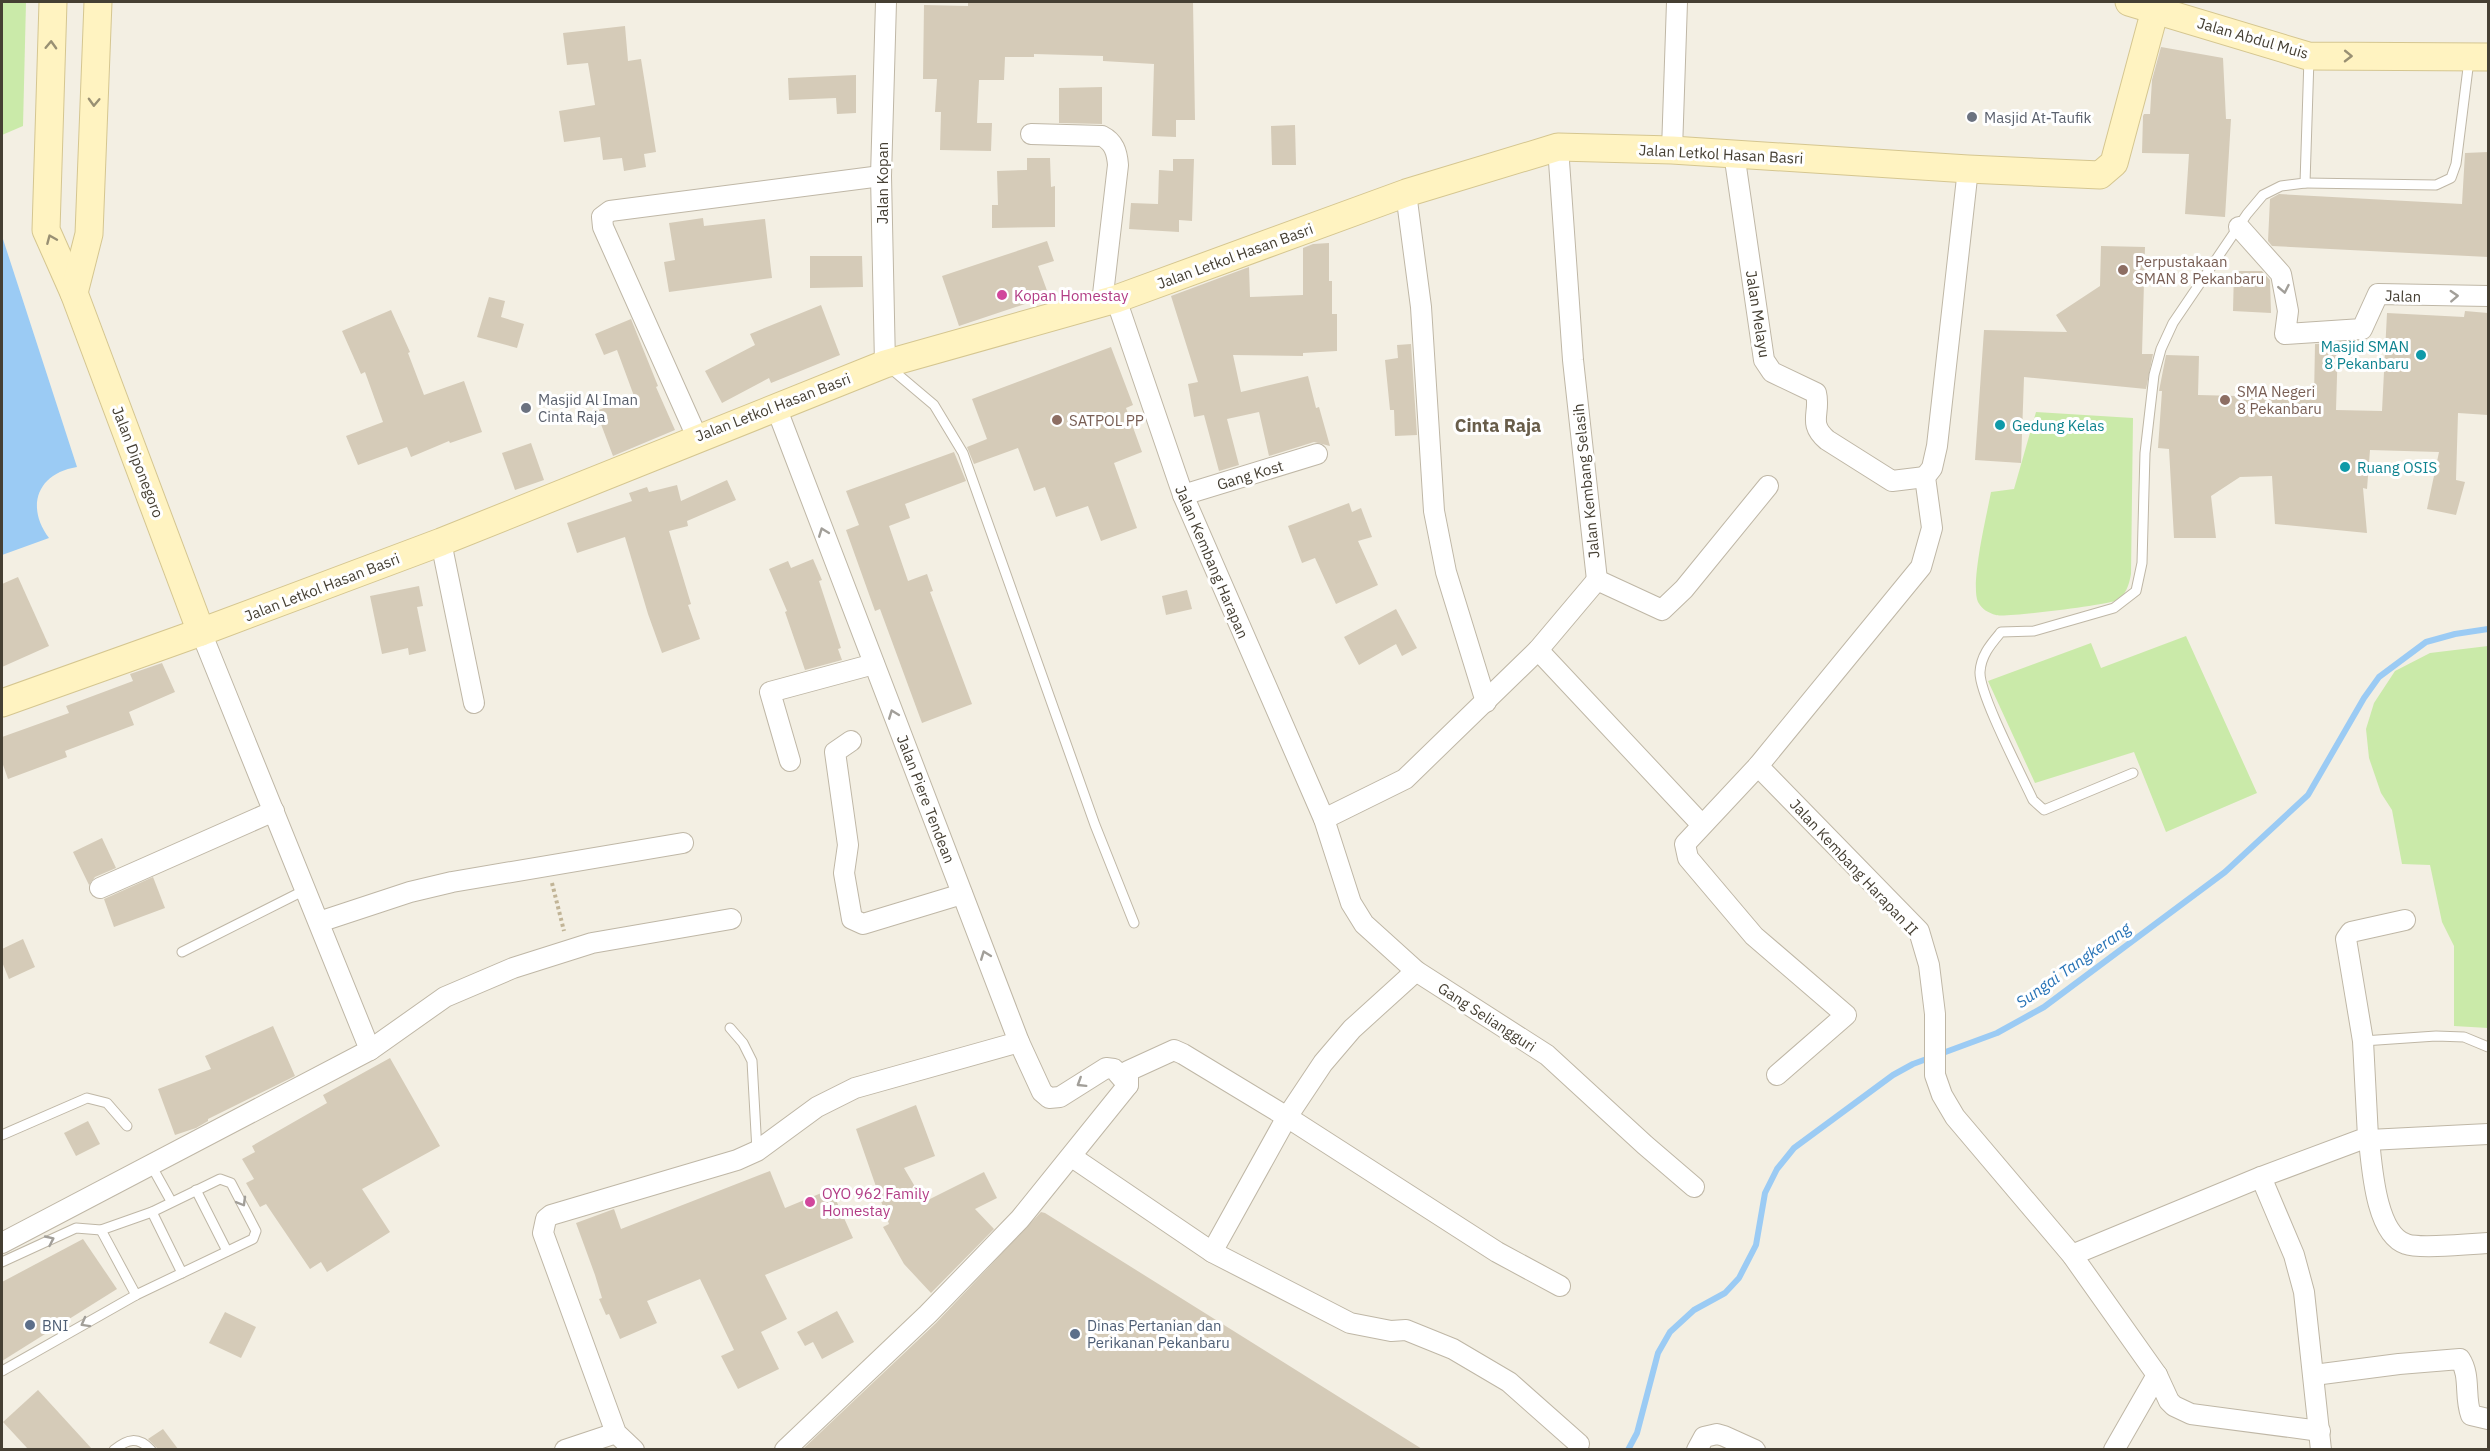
<svg xmlns="http://www.w3.org/2000/svg" width="2490" height="1451" font-family="'IBM Plex Sans',sans-serif">
<style>
.green{fill:#caeaa9}
.water{fill:#9bcbf4}
.lines{fill:none;stroke-linecap:round;stroke-linejoin:round}
.stream{stroke:#9bcbf4;stroke-width:6}
.building{fill:#d5cbb8}
.lane-casing{stroke:#bfb7a6;stroke-width:11}
.street-casing{stroke:#bfb7a6;stroke-width:22}
.secondary-casing{stroke:#d5c690;stroke-width:29}
.path{stroke:#c1b496;stroke-width:4;stroke-dasharray:3 3;stroke-linecap:butt}
.lane{stroke:#fff;stroke-width:9}
.street{stroke:#fff;stroke-width:20}
.secondary{stroke:#fff3c1;stroke-width:27}
.oneway{stroke:#999073}
.oneway2{stroke:#a29f99}
.worship-dot{fill:#6b7280;stroke:#fff;stroke-width:2}
.education-dot{fill:#8d6e63;stroke:#fff;stroke-width:2}
.hotel-dot{fill:#d1479c;stroke:#fff;stroke-width:2}
.culture-dot{fill:#0f9aa8;stroke:#fff;stroke-width:2}
.service-dot{fill:#5c6f8a;stroke:#fff;stroke-width:2}
.labels{text-anchor:middle;dominant-baseline:central;stroke-width:6;stroke-linejoin:round;paint-order:stroke}
.street-label{font-size:15px;fill:#453f33;stroke:#fff}
.worship-label{font-size:15px;fill:#5b616d;stroke:#fff;text-anchor:start}
.education-label{font-size:15px;fill:#785e54;stroke:#fff;text-anchor:start}
.hotel-label{font-size:15px;fill:#b23c85;stroke:#fff;text-anchor:start}
.culture-label{font-size:15px;fill:#0d838f;stroke:#fff;text-anchor:start}
.service-label{font-size:15px;fill:#4e5e75;stroke:#fff;text-anchor:start}
.water-label{font-size:16px;font-style:italic;fill:#2773b6;stroke:#fff}
.quarter-label{font-size:18px;font-weight:bold;fill:#685d4a;stroke:#fff}
</style>
<rect width="100%" height="100%" fill="#f3efe3"/>
<g class="green">
<polygon points="2,2 26,2 23,126 2,135"/>
<path d="M2036,412l97,6 -2,156c-2,11 -5,22 -16,27 -10,4 -111,17 -119,14 -8,-2 -14,-6 -18,-13 -8,-18 9,-88 13,-110l23,-3z"/>
<polygon points="2186,636 2257,793 2166,832 2134,752 2035,783 1988,681 2091,643 2101,668"/>
<polygon points="2488,646 2488,1028 2454,1026 2454,946 2442,922 2430,865 2402,864 2392,810 2381,793 2369,758 2366,729 2374,703 2395,671 2430,653"/>
</g>
<path class="water" d="M2,236l75,231c-39,6 -52,39 -28,71l-47,17z"/>
<g class="lines">
<polyline class="stream" points="1628,1450 1637,1433 1658,1353 1670,1332 1694,1310 1725,1293 1739,1278 1756,1245 1765,1193 1777,1169 1794,1148 1893,1075 1913,1064 1997,1033 2044,1007 2225,872 2308,795 2364,698 2379,677 2426,642 2455,634 2488,629"/>
</g>
<g class="building">
<polygon points="968,2 1193,2 1195,120 1176,120 1176,137 1152,136 1154,64 1103,61 1103,56 1034,54 1034,57 1005,57 1004,80 979,80 977,123 992,123 991,151 940,150 941,112 935,112 937,79 923,79 924,5 968,6"/>
<polygon points="625,26 628,61 641,59 656,152 644,154 646,167 624,171 622,158 603,160 600,137 564,142 559,111 595,105 588,63 567,65 563,33"/>
<polygon points="2161,47 2223,58 2226,119 2231,119 2225,217 2185,214 2189,154 2142,153 2143,116 2144,114 2150,114 2152,80"/>
<polygon points="856,75 856,113 837,114 836,98 789,100 788,78"/>
<polygon points="1102,87 1102,124 1059,123 1059,88"/>
<polygon points="1295,125 1296,165 1272,165 1271,126"/>
<polygon points="2488,152 2488,257 2272,246 2268,241 2270,199 2279,194 2462,204 2465,153"/>
<polygon points="1027,158 1050,158 1051,187 1055,186 1055,227 992,228 992,205 998,205 997,171 1027,170"/>
<polygon points="1173,159 1194,159 1192,221 1179,220 1179,232 1129,229 1131,203 1158,204 1159,170 1173,171"/>
<polygon points="703,218 704,226 765,219 772,278 669,292 664,262 675,260 669,223"/>
<polygon points="1047,241 1054,261 1038,266 1049,296 959,326 942,276"/>
<polygon points="1329,243 1329,281 1332,281 1332,314 1337,314 1337,351 1303,353 1303,356 1233,355 1241,392 1308,376 1316,408 1319,407 1330,446 1314,442 1269,456 1259,412 1227,419 1239,465 1219,471 1204,415 1194,417 1188,384 1198,382 1171,296 1249,267 1250,297 1303,295 1303,248 1313,244"/>
<polygon points="2101,246 2145,247 2142,354 2153,354 2146,389 2024,377 2021,463 1975,460 1984,330 2067,332 2056,315 2100,286"/>
<polygon points="810,256 862,256 863,287 810,288"/>
<polygon points="2234,271 2262,271 2270,280 2271,313 2233,311"/>
<polygon points="489,297 505,301 501,317 524,324 517,348 477,337"/>
<polygon points="821,305 840,355 771,383 769,378 722,403 705,371 755,345 750,334"/>
<polygon points="391,310 410,352 408,353 424,395 464,381 482,432 450,443 449,441 411,457 407,447 358,465 346,436 383,422 365,372 361,374 342,331"/>
<polygon points="2465,311 2488,313 2488,415 2458,413 2456,480 2465,482 2456,515 2427,509 2439,452 2370,450 2367,489 2363,488 2367,533 2275,524 2272,476 2240,477 2211,496 2216,538 2174,538 2169,449 2158,448 2162,391 2159,391 2166,355 2199,356 2198,395 2314,398 2315,344 2338,343 2336,410 2382,411 2387,313 2464,317"/>
<polygon points="631,319 658,386 656,387 675,430 613,456 596,411 634,396 617,350 604,355 595,334"/>
<polygon points="1411,344 1417,435 1395,436 1394,410 1390,410 1385,360 1398,358 1397,345"/>
<polygon points="1111,347 1133,405 1126,408 1142,452 1114,463 1137,528 1101,541 1088,506 1056,517 1045,487 1034,491 1018,448 974,464 967,447 987,439 972,399"/>
<polygon points="531,443 544,480 515,490 502,453"/>
<polygon points="954,452 966,481 905,504 910,518 889,526 908,581 927,574 933,591 930,592 972,704 922,723 880,609 875,611 846,530 859,525 846,491"/>
<polygon points="727,480 736,500 687,521 688,526 669,531 691,604 688,605 700,639 662,653 648,614 625,537 577,553 567,523 632,501 629,493 647,487 649,492 677,485 681,501"/>
<polygon points="1349,503 1352,512 1361,508 1372,537 1358,541 1378,585 1336,604 1315,558 1302,563 1288,526"/>
<polygon points="813,559 822,580 819,581 841,648 838,649 842,660 805,670 785,612 787,611 769,569 788,561 791,568"/>
<polygon points="18,577 49,646 2,667 2,584"/>
<polygon points="419,586 423,606 417,607 426,651 409,655 408,648 382,654 370,596"/>
<polygon points="1187,590 1192,609 1166,615 1162,596"/>
<polygon points="1396,609 1417,648 1402,656 1396,644 1359,665 1344,637"/>
<polygon points="162,663 175,692 129,712 134,725 65,751 67,757 8,779 2,762 2,737 69,713 66,706 133,681 130,674"/>
<polygon points="102,838 116,868 95,877 89,885 73,852"/>
<polygon points="153,877 165,908 114,927 104,899"/>
<polygon points="23,939 35,967 9,979 2,962 2,949"/>
<polygon points="273,1026 295,1076 208,1119 208,1121 196,1128 175,1135 158,1089 211,1069 205,1056"/>
<polygon points="390,1058 440,1146 362,1189 390,1232 327,1272 321,1262 310,1269 266,1204 260,1207 246,1183 254,1179 242,1159 255,1152 252,1146 327,1103 323,1095"/>
<polygon points="916,1105 935,1156 904,1168 924,1202 984,1172 997,1198 975,1209 994,1229 931,1293 904,1264 883,1227 889,1224 856,1129"/>
<polygon points="88,1121 100,1144 76,1156 64,1133"/>
<polygon points="770,1171 785,1208 831,1189 853,1238 765,1275 787,1319 761,1332 779,1369 738,1389 721,1356 734,1350 700,1279 647,1301 657,1323 620,1339 609,1314 606,1315 599,1299 602,1298 595,1275 576,1223 614,1209 621,1229"/>
<polygon points="1041,1212 1045,1213 1422,1449 803,1449 936,1323"/>
<polygon points="83,1239 117,1289 2,1361 2,1282"/>
<polygon points="837,1311 854,1342 822,1359 813,1342 805,1346 797,1332"/>
<polygon points="225,1312 256,1327 241,1358 209,1343"/>
<polygon points="38,1390 92,1449 28,1449 3,1422"/>
<polygon points="163,1429 178,1449 158,1449 148,1439"/>
</g>
<g class="lines">
<g class="lane-casing">
<g id="lane">
<polyline points="2305,183 2436,185 2451,178 2456,164 2469,60"/>
<polyline points="889,367 934,405 963,453 1095,825 1134,923"/>
<path d="M2133,773l-89,37 -11,-10c-11,-24 -54,-106 -53,-128 1,-17 11,-28 21,-40l33,-1 80,-23 22,-17 6,-28 3,-110 9,-78 7,-26 12,-26 74,-109 16,-19 18,-9 24,-3 4,-125"/>
<polyline points="182,952 305,890"/>
<polyline points="730,1028 743,1043 752,1061 757,1151"/>
<polyline points="2363,1041 2436,1036 2464,1037 2488,1047"/>
<polyline points="2,1135 87,1098 107,1103 127,1126"/>
<polyline points="151,1165 171,1201"/>
<polyline points="196,1190 227,1251"/>
<polyline points="152,1212 182,1273"/>
<polyline points="101,1230 136,1295"/>
<polyline points="2,1262 76,1228 101,1230 152,1212 220,1179 231,1183 256,1231 253,1239 136,1295 2,1371"/>
<path d="M114,1450c13,-11 24,-14 37,0"/>
</g>
</g>
<g class="street-casing">
<g id="street">
<path d="M1031,134l71,2c12,6 15,16 16,29l-16,138"/>
<polyline points="1558,147 1573,360 1597,580"/>
<polyline points="1672,150 1677,2"/>
<path d="M1734,153l30,207 8,12 44,21c5,20 -9,30 11,47l65,41 33,-4"/>
<polyline points="1406,193 1421,307 1434,511 1446,572 1486,702"/>
<polyline points="2239,227 2281,274 2288,311 2285,334 2362,329 2378,294 2488,296"/>
<polyline points="1116,299 1183,495 1324,819 1351,903 1364,924 1416,971 1547,1055 1645,1145 1694,1187"/>
<polyline points="885,364 881,176 886,2"/>
<polyline points="776,407 1019,1042 1042,1092 1049,1098 1060,1097 1106,1068 1114,1069 1128,1085"/>
<polyline points="697,437 603,227 602,217 610,211 881,176"/>
<polyline points="1183,495 1317,454"/>
<polyline points="441,542 474,703"/>
<polyline points="1597,580 1662,610 1684,589 1768,486"/>
<polyline points="1538,650 1702,825"/>
<polyline points="851,741 835,752 848,845 844,873 852,919 863,924 962,894"/>
<polyline points="790,761 770,692 874,664"/>
<polyline points="1758,766 1919,931 1929,965 1935,1014 1935,1075 1942,1095 1955,1117 2072,1255 2157,1375 2169,1401 2174,1406 2191,1414 2320,1431"/>
<polyline points="1324,819 1405,779 1538,650 1597,580"/>
<polyline points="100,888 274,811"/>
<polyline points="319,922 410,892 452,882 683,843"/>
<polyline points="370,1050 445,997 513,968 592,943 731,919"/>
<polyline points="1777,1075 1846,1015 1754,936 1688,858 1685,844 1758,766 1921,567 1932,528 1925,477 1932,468 1937,446 1968,169"/>
<polyline points="2368,1137 2369,1140 2488,1134"/>
<path d="M2369,1140c3,28 7,94 37,104 13,5 65,0 82,-1"/>
<polyline points="1072,1157 1212,1252"/>
<polyline points="2261,1177 2294,1255 2304,1292 2321,1450"/>
<polyline points="2,1243 370,1050 201,632"/>
<polyline points="2072,1255 2261,1177 2368,1137 2363,1041 2346,939 2351,932 2405,920"/>
<polyline points="1560,1286 1497,1252 1287,1117 1212,1252 1350,1323 1391,1331 1406,1330 1453,1349 1509,1382 1579,1444"/>
<path d="M2314,1375l85,-11 61,-5c11,17 4,37 11,56l17,4"/>
<polyline points="565,1450 616,1433"/>
<polyline points="634,1450 616,1433 543,1233 546,1219 551,1215 737,1160 757,1151 817,1107 855,1088 1019,1042"/>
<polyline points="785,1450 928,1314 1020,1219 1128,1085 1128,1071 1174,1050 1183,1054 1287,1117 1323,1063 1352,1029 1416,971"/>
<polyline points="1697,1450 1704,1437 1717,1434 1724,1436 1755,1450"/>
<polyline points="2114,1450 2157,1375"/>
</g>
</g>
<g class="secondary-casing">
<g id="secondary">
<polyline points="53,2 46,230 74,293 201,632"/>
<polyline points="2129,2 2308,56 2488,57"/>
<polyline points="74,293 89,234 98,2"/>
<polyline points="2,703 201,632 441,542 885,364 1116,299 1406,193 1558,147 1672,150 1968,169 2100,175 2114,163 2155,10"/>
</g>
</g>
<polyline class="path" points="552,883 564,931"/>
<use href="#lane" class="lane"/>
<use href="#street" class="street"/>
<use href="#secondary" class="secondary"/>
</g>
<defs><path id="oneway-chevron" d="M-2-3.5L2.5 0L-2 3.5" fill="none" stroke-width="1.6" stroke-linecap="round" stroke-linejoin="round" transform="scale(1.5)"/></defs>
<g class="oneway">
<use href="#oneway-chevron" transform="translate(51 45) rotate(-88)"/>
<use href="#oneway-chevron" transform="translate(2348 56) rotate(1)"/>
<use href="#oneway-chevron" transform="translate(94 102) rotate(92)"/>
<use href="#oneway-chevron" transform="translate(51 239) rotate(-113)"/>
</g>
<g class="oneway2">
<use href="#oneway-chevron" transform="translate(2284 289) rotate(79)"/>
<use href="#oneway-chevron" transform="translate(2454 296) rotate(-3)"/>
<use href="#oneway-chevron" transform="translate(823 532) rotate(-111)"/>
<use href="#oneway-chevron" transform="translate(893 714) rotate(-111)"/>
<use href="#oneway-chevron" transform="translate(985 955) rotate(-111)"/>
<use href="#oneway-chevron" transform="translate(1081 1083) rotate(148)"/>
<use href="#oneway-chevron" transform="translate(242 1202) rotate(60)"/>
<use href="#oneway-chevron" transform="translate(50 1240) rotate(-25)"/>
<use href="#oneway-chevron" transform="translate(85 1323) rotate(151)"/>
</g>
<g class="worship-dot">
<circle cx="1972" cy="117" r="6"/>
<circle cx="526" cy="408" r="6"/>
</g>
<g class="education-dot">
<circle cx="2123" cy="270" r="6"/>
<circle cx="2225" cy="400" r="6"/>
<circle cx="1057" cy="420" r="6"/>
</g>
<g class="hotel-dot">
<circle cx="1002" cy="295" r="6"/>
<circle cx="810" cy="1202" r="6"/>
</g>
<g class="culture-dot">
<circle cx="2421" cy="355" r="6"/>
<circle cx="2000" cy="425" r="6"/>
<circle cx="2345" cy="467" r="6"/>
</g>
<g class="service-dot">
<circle cx="30" cy="1325" r="6"/>
<circle cx="1075" cy="1334" r="6"/>
</g>
<g class="labels">
<g class="street-label">
<text transform="translate(2253 38) rotate(16)">Jalan Abdul Muis</text>
<text transform="translate(1721 154) rotate(3)">Jalan Letkol Hasan Basri</text>
<text transform="translate(882 183) rotate(-90)">Jalan Kopan</text>
<text transform="translate(1235 256) rotate(-20)">Jalan Letkol Hasan Basri</text>
<text transform="translate(2403 296) rotate(2)">Jalan</text>
<text transform="translate(1758 314) rotate(81)">Jalan Melayu</text>
<text transform="translate(773 407) rotate(-21)">Jalan Letkol Hasan Basri</text>
<text transform="translate(138 462) rotate(69)">Jalan Diponegoro</text>
<text transform="translate(1250 475) rotate(-17)">Gang Kost</text>
<text transform="translate(1586 481) rotate(-96)">Jalan Kembang Selasih</text>
<text transform="translate(1212 562) rotate(67)">Jalan Kembang Harapan</text>
<text transform="translate(322 587) rotate(-21)">Jalan Letkol Hasan Basri</text>
<text transform="translate(926 799) rotate(69)">Jalan Piere Tendean</text>
<text transform="translate(1854 867) rotate(47)">Jalan Kembang Harapan II</text>
<text transform="translate(1487 1017) rotate(33)">Gang Seliangguri</text>
</g>
<g class="worship-label">
<text x="1984" y="117">Masjid At-Taufik</text>
<text x="538" y="399">Masjid Al Iman<tspan x="538" dy="17">Cinta Raja</tspan></text>
</g>
<g class="education-label">
<text x="2135" y="261">Perpustakaan<tspan x="2135" dy="17">SMAN 8 Pekanbaru</tspan></text>
<text x="2237" y="391">SMA Negeri<tspan x="2237" dy="17">8 Pekanbaru</tspan></text>
<text x="1069" y="420">SATPOL PP</text>
</g>
<g class="hotel-label">
<text x="1014" y="295">Kopan Homestay</text>
<text x="822" y="1193">OYO 962 Family<tspan x="822" dy="17">Homestay</tspan></text>
</g>
<g class="culture-label">
<text x="2409" y="346" text-anchor="end">Masjid SMAN<tspan x="2409" dy="17">8 Pekanbaru</tspan></text>
<text x="2012" y="425">Gedung Kelas</text>
<text x="2357" y="467">Ruang OSIS</text>
</g>
<g class="service-label">
<text x="42" y="1325">BNI</text>
<text x="1087" y="1325">Dinas Pertanian dan<tspan x="1087" dy="17">Perikanan Pekanbaru</tspan></text>
</g>
<g class="water-label">
<text transform="translate(2073 965) rotate(-35)">Sungai Tangkerang</text>
</g>
<g class="quarter-label">
<text x="1498" y="425">Cinta Raja</text>
</g>
</g>
<rect width="2490" height="1451" fill="none" stroke="#453f33" stroke-width="6"/>
</svg>
